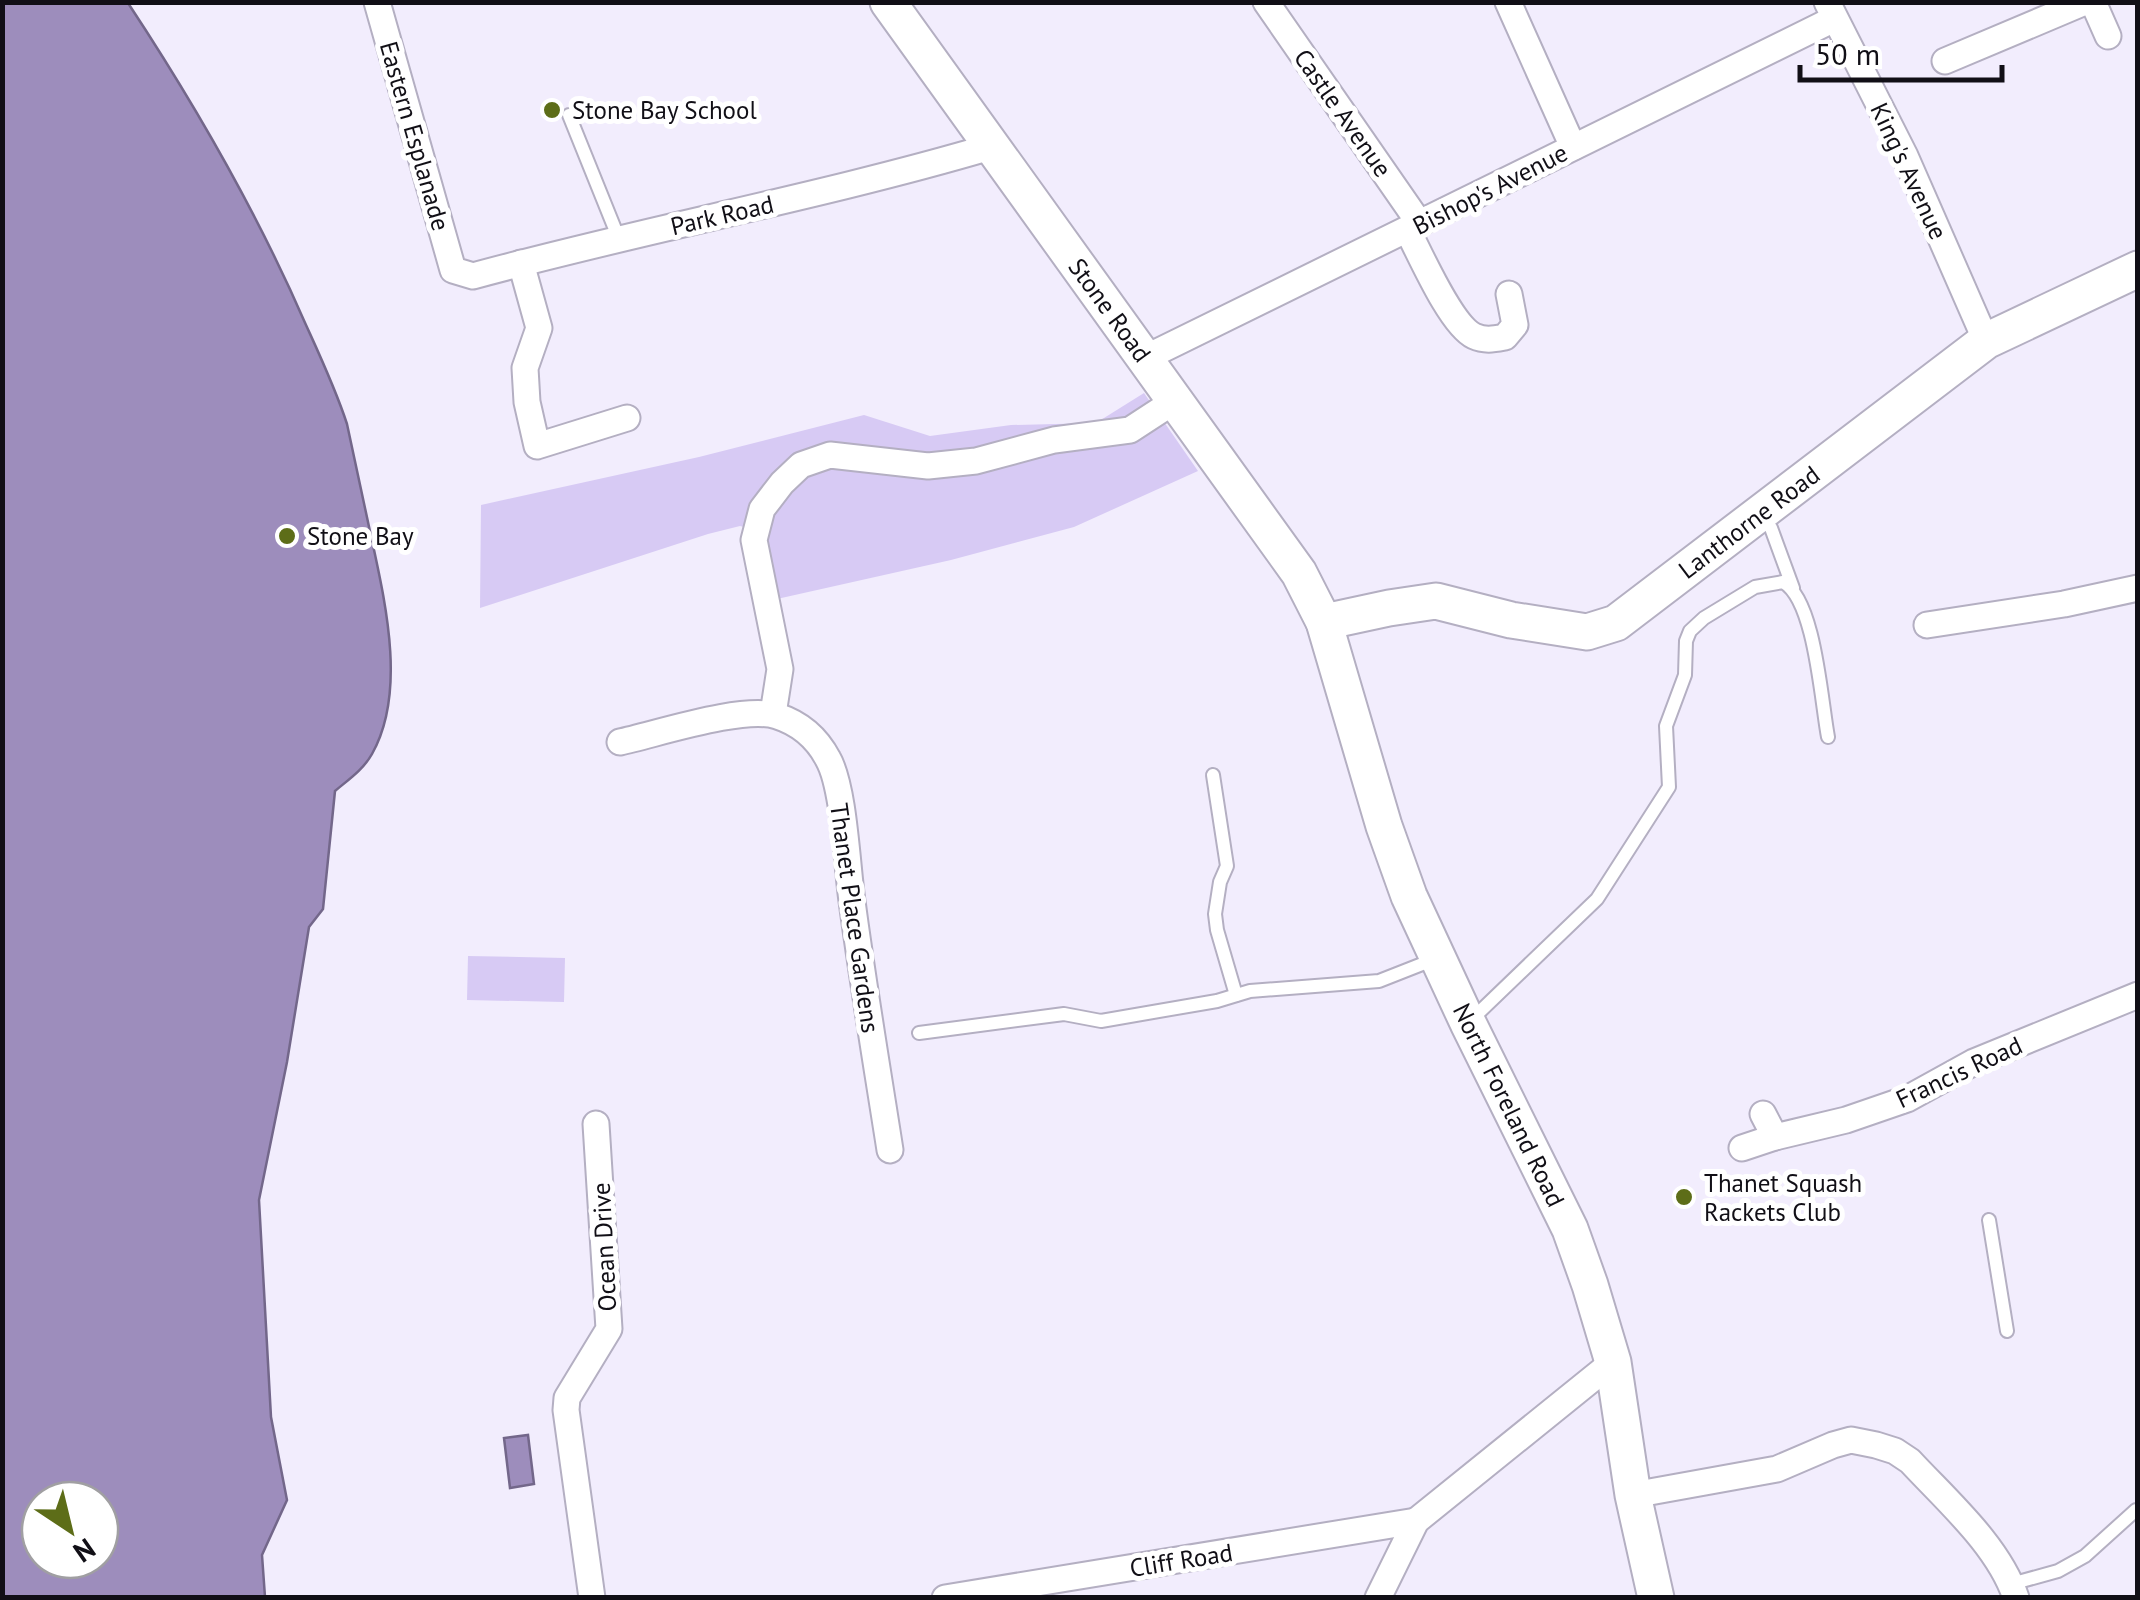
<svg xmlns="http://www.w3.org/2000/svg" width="2140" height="1600" font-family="'PT Sans',sans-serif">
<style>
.green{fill:#d7caf4}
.water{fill:#9d8dbc;stroke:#73678a;stroke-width:2.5;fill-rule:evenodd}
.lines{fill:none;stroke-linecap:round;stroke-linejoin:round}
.lane-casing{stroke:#b4afc2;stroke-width:16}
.street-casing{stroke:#b4afc2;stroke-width:29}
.secondary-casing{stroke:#b4afc2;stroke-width:39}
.lane{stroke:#fff;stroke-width:12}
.street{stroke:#fff;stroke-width:25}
.secondary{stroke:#fff;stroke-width:35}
.poi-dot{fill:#5d6d18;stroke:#fff;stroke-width:4}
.labels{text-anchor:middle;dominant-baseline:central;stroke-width:10;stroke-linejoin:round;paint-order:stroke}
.poi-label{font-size:25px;fill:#110f16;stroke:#fff;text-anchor:start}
.street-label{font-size:25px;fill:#110f16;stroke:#fff}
</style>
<rect width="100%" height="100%" fill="#f2edfd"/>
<g class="green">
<polygon points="1144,393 1198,471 1074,527 951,560 768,601 763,532 740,526 708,534 480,608 481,505 699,457 864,415 930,436 1011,425 1096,423"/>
<polygon points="468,956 565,958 564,1002 467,1000"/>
</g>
<g class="water">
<path d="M3,2l125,1c68,103 129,209 178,322 15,33 30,65 41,99 8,38 16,75 24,112 14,65 36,156 1,218 -9,16 -24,26 -37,37l-12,118 -14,18 -22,135 -28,138 12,217 16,83 -25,55 3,42h-262zM40,1500h60v60h-60z"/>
<polygon points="528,1435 534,1484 510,1488 504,1438"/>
</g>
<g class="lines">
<g class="lane-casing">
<g id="lane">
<polyline points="569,115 619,239"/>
<polyline points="1760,517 1771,528 1793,588"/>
<polyline points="1213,775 1227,866 1220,882 1215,914 1217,930 1236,995"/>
<path d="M1470,1021l127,-122 72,-112 -3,-61 19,-51 1,-34 4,-10 14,-13 51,-31 28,-5c32,18 38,118 45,155"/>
<polyline points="919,1033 1064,1014 1101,1021 1217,1001 1250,991 1379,981 1435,959"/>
<polyline points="1989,1220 2007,1331"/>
<polyline points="2011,1584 2058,1571 2085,1556 2136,1510"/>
</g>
</g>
<g class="street-casing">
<g id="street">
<path d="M377,2l76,268 20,6c172,-47 347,-79 517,-129"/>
<polyline points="1266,2 1420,224"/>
<polyline points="1508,2 1573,147"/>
<polyline points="1827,2 1905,156 1986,341"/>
<polyline points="2093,2 2108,36"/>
<polyline points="1945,61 2085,2"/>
<path d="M1408,231c13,25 43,94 66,105 11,5 20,3 31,1l10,-12 -6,-31"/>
<polyline points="521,263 539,328 525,368 527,402 537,446 627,418"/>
<path d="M1145,358c230,-112 459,-226 689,-339"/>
<polyline points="1927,625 2064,604 2138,588"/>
<polyline points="773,714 780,669 754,540 762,509 782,483 801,465 830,455 928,466 976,461 1054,440 1130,430 1176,400"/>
<path d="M620,742c37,-8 124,-37 157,-26 22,7 40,22 51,43 16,28 19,107 24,142 11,83 25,166 38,249"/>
<polyline points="1763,1114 1775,1137"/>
<polyline points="1742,1148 1775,1137 1846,1120 1907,1099 1974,1062 2138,995"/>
<path d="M1633,1495l144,-26 56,-24 18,-5 25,5 19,6 15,10c37,40 89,85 106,137"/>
<polyline points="592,1598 566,1410 567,1398 609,1329 596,1124"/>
<polyline points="945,1598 1416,1521"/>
<polyline points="1378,1598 1416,1521 1613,1362"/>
</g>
</g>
<g class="secondary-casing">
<g id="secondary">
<polyline points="888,2 1299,573 1324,622 1384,826 1409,896 1468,1023 1570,1229 1590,1285 1613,1362 1633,1495 1656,1598"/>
<polyline points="1324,622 1389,608 1436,601 1511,620 1587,632 1616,623 1986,341 2138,269"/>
</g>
</g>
<use href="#lane" class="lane"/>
<use href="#street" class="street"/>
<use href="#secondary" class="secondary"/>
</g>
<g class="poi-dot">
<circle cx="552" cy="110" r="10"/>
<circle cx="287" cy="536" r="10"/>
<circle cx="1684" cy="1197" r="10"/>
</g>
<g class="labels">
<g class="poi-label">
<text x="572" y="110">Stone Bay School</text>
<text x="307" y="536">Stone Bay</text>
<text x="1704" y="1183">Thanet Squash<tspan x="1704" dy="29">Rackets Club</tspan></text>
</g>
<g class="street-label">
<text transform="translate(1343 113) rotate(55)">Castle Avenue</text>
<text transform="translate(415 136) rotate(74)">Eastern Esplanade</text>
<text transform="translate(1909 171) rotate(65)">King's Avenue</text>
<text transform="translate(1490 189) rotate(-27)">Bishop's Avenue</text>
<text transform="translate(722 215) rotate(-13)">Park Road</text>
<text transform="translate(1110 310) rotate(54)">Stone Road</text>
<text transform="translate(1749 522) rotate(-37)">Lanthorne Road</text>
<text transform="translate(855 918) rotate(82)">Thanet Place Gardens</text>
<text transform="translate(1959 1072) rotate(-25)">Francis Road</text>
<text transform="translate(1509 1105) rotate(64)">North Foreland Road</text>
<text transform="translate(604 1247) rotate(-93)">Ocean Drive</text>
<text transform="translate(1181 1560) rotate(-9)">Cliff Road</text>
</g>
</g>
<rect width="2140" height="1600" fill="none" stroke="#110f16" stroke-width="10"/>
<g transform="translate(70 1530) rotate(145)"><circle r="48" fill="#ffffff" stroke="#a09fa2" stroke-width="2.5"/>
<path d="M0-8L18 38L0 25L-18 38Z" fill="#5d6d18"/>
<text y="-15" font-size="28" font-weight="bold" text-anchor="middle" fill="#110f16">N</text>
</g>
<path d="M1800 65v15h202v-15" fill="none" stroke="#110f16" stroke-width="5"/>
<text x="1815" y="65" font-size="30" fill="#110f16" stroke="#ffffff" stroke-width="8" paint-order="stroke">50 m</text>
</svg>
